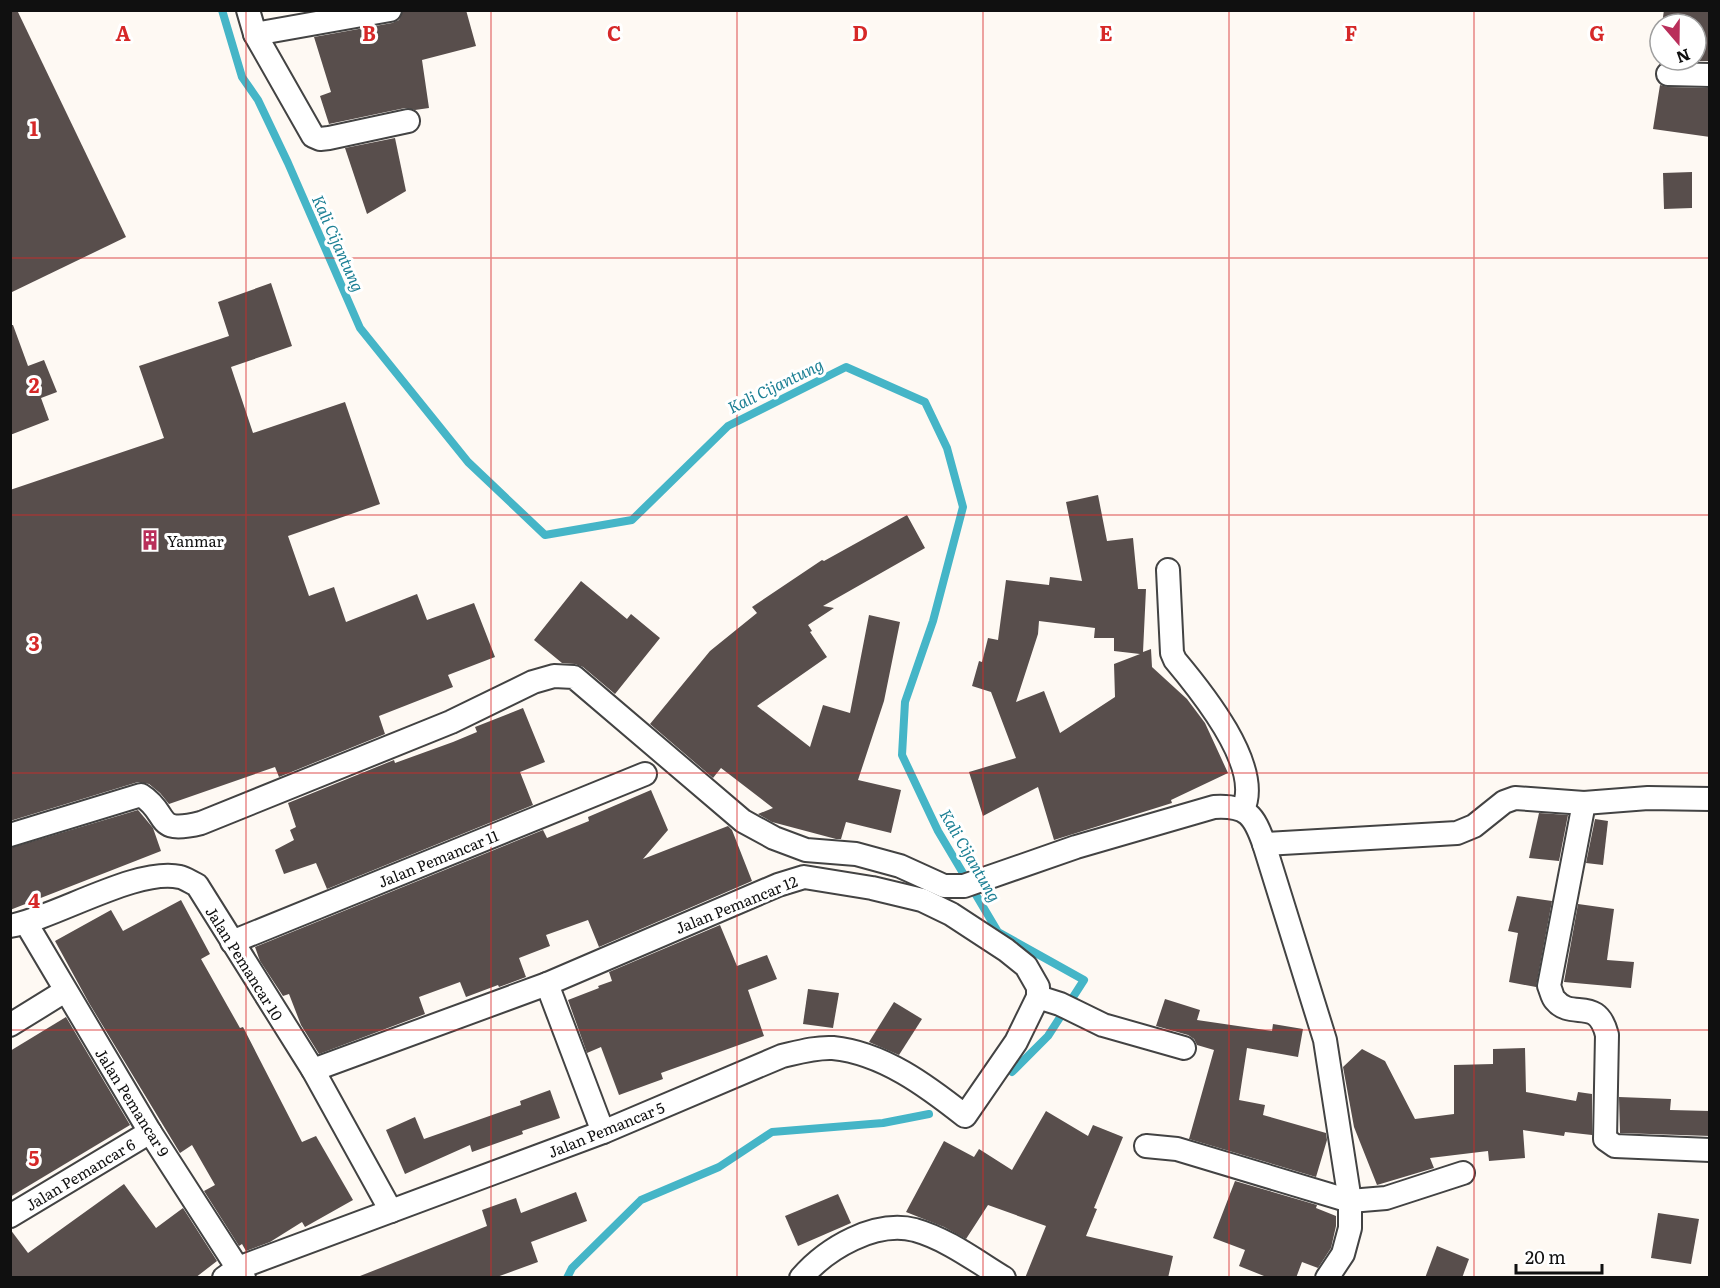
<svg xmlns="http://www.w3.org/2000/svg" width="1720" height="1288" font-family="Literata,serif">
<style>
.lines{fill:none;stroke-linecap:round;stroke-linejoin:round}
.stream{stroke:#45b5c7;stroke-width:8}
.building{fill:#584e4c;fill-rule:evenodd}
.minor-casing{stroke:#434343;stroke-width:26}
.minor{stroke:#fff;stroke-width:22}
.grid{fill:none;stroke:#d62828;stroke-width:1.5;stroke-opacity:0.55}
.labels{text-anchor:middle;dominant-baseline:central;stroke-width:6;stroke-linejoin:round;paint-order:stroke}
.poi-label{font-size:15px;fill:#101010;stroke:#fff;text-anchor:start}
.street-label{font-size:15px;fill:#101010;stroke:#fff}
.water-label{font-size:16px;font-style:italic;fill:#1d8095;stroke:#fff}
.grid-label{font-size:20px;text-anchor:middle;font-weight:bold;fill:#d62828;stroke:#fff;stroke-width:6;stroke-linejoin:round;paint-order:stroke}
</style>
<rect width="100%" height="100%" fill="#fef9f3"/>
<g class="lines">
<g class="stream">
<polyline points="222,10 242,77 258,100 288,163 360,328 468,462 545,535 632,520 728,426 846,367 925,402 947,448 963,507 933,621 905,702 902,755 938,831 998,932 1084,980 1048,1036 1012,1072"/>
<polyline points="567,1278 572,1268 641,1200 719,1167 772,1132 883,1123 929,1114"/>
</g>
</g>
<g class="building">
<polygon points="10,10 17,10 126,237 10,293"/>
<polygon points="403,10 466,10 476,46 422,60 429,108 415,110 405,108 329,124 320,96 331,92 314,37 392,23 399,20"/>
<polygon points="1664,10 1710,10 1710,61 1664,61 1664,60 1696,60 1696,24 1662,24"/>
<polygon points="1660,85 1668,87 1710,88 1710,137 1653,129"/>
<polygon points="395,138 406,191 367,214 345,148"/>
<polygon points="1692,172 1692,208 1664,209 1663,173"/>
<polygon points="271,283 292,346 231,367 253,433 345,402 380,504 288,536 309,596 334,587 346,622 417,594 427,620 474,603 495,657 448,675 453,687 379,716 385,734 279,777 275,767 169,804 160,793 149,784 138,782 10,821 10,490 164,438 139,366 229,336 218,302"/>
<polygon points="10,325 13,325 28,366 44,360 57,392 41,398 49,420 10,435"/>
<path d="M1098,495l9,46 26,-3 5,51h8l-3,63 8,-3 1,18 35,32 18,24 23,50 -57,27 1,3 -118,37 -16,-53 -55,29 -14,-44 47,-14 -25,-66 -19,-6 7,-25 3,1 6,-24 10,2 8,-60 43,5 1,-8 32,4 -16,-79zM1039,621l56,7 -1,10h20v13l26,3 -26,10 1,33 -55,36 -16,-42 -28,11 22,-68z"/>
<polygon points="907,515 925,548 823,606 834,608 808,625 812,631 810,632 827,657 757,706 810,747 823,705 850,713 869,615 900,622 884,701 858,780 901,790 891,833 846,822 841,839 836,839 772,822 758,814 773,808 721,768 713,778 650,724 710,651 757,613 752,607 822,560 824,561"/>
<polygon points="581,581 627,619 631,614 660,638 615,694 583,667 575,664 562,663 534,640"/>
<polygon points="523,708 545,762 520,772 533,805 327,889 316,863 284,874 275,850 294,840 290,830 296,827 288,803 394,760 395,763 453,742 477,732 475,727"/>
<polygon points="651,790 668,830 643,859 728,826 732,830 752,881 599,947 588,920 546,935 550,946 519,958 526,977 499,987 498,985 466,997 460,982 419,997 425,1014 319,1054 301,1025 289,994 283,996 260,961 255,947 543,830 547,838 589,821 588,817"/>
<polygon points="138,810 153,828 161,851 10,910 10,848"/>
<polygon points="1539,813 1568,815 1559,861 1529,858"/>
<polygon points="1595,819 1608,821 1603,865 1586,863"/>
<polygon points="1517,896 1552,901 1536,987 1509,982 1518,933 1508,931"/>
<polygon points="181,900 210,954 201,959 240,1028 243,1027 302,1142 316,1136 353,1200 305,1227 302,1222 270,1242 246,1251 242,1244 239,1246 204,1191 215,1185 192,1145 180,1153 89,1003 55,941 111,910 123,931"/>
<polygon points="1578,904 1614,909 1607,960 1634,962 1631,988 1564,982"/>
<polygon points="720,925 737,966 767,955 777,979 748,990 764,1036 661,1073 663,1079 619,1095 601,1047 587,1053 568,1000 599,988 598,986 612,981 609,972"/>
<polygon points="808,989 839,993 833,1028 803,1024"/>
<polygon points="1165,999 1200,1010 1197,1020 1272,1031 1273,1024 1303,1029 1298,1057 1247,1048 1239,1100 1265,1105 1263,1115 1326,1133 1327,1140 1316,1177 1189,1139 1214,1050 1197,1045 1194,1039 1188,1035 1156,1026"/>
<polygon points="894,1002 922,1019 899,1055 869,1042"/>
<polygon points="66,1017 130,1125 10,1197 10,1051"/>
<polygon points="1525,1048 1526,1092 1576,1101 1578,1092 1592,1094 1592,1135 1565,1132 1564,1136 1523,1130 1525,1158 1489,1161 1488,1151 1430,1158 1434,1168 1377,1185 1354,1127 1343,1067 1362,1049 1385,1061 1415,1119 1454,1114 1454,1065 1493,1064 1493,1049"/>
<polygon points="550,1090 560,1118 522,1131 523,1134 472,1152 470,1145 405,1174 386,1130 415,1117 424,1139 521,1105 520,1101"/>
<polygon points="1619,1097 1671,1099 1670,1110 1710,1111 1710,1136 1620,1133"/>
<polygon points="1046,1111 1088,1136 1093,1125 1123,1137 1094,1208 1097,1209 1086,1236 1173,1256 1168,1278 1025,1278 1046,1226 988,1205 966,1239 944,1227 906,1212 944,1141 974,1157 979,1149 1012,1170"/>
<polygon points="1235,1181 1317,1205 1316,1208 1336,1216 1336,1226 1331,1248 1318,1268 1302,1262 1296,1278 1269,1278 1239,1266 1245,1250 1213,1238"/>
<polygon points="124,1184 156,1228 183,1208 217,1261 195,1278 10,1278 10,1229 28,1253"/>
<polygon points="576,1192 587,1221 531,1242 538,1262 494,1278 360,1278 360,1276 487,1226 482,1210 516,1198 521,1213"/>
<polygon points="838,1194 851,1223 798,1246 785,1216"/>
<polygon points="1658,1213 1699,1219 1691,1264 1651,1258"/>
<polygon points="1437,1246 1469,1259 1462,1278 1425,1278"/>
</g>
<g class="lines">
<g class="minor-casing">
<g id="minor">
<polyline points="248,10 255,34 313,136 320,139 329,138 408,121"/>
<polyline points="255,34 390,10"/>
<polyline points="1668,74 1710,75"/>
<path d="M1168,570l4,83 3,7c26,31 88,107 68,149"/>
<path d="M1584,803l-35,183c2,4 3,11 6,14 17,21 42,-5 52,35l-2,104 10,7 95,4"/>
<path d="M10,835l131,-40c30,19 11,40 60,28l250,-101 82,-40 21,-6 20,1 169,144 31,17 32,12 50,4 44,12 44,20h20l112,-39 138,-40c33,-2 40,8 50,37l61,196 25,161v27l-7,26 -16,24"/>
<polyline points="1264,844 1457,833 1474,826 1504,802 1515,798 1584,803 1648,798 1710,799"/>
<polyline points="26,923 150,1132 244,1278"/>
<path d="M10,926c45,-8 127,-59 170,-49 5,1 12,6 17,8l116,185 78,141"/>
<polyline points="232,942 645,774"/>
<polyline points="547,984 603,1132"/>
<polyline points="1038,997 1060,1004 1103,1025 1184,1048"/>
<polyline points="10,1025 65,991"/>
<polyline points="1146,1146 1177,1149 1350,1201 1386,1198 1463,1173"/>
<polyline points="10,1216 150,1132"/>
<path d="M224,1278l14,-10 365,-136 179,-76c17,-4 34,-9 51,-8 50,5 94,38 132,68l51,-74 22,-45v-10l-12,-21 -20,-16 -55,-36 -29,-14 -50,-12 -68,-11 -26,8 -231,99 -234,86"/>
<path d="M801,1278c26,-30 74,-58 114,-48 32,9 61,31 89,48"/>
</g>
</g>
<use href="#minor" class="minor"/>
</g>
<path class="grid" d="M246,10v1268M491,10v1268M737,10v1268M983,10v1268M1229,10v1268M1474,10v1268M10,258h1700M10,515h1700M10,773h1700M10,1030h1700"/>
<defs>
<g id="building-bare" transform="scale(1.62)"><path d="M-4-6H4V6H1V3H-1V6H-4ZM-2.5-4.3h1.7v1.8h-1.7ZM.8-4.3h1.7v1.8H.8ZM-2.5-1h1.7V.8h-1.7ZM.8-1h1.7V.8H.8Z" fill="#b92e5a" stroke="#fff" stroke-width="2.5" paint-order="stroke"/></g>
</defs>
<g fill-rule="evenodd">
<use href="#building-bare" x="150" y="540"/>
</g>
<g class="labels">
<g class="poi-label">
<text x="167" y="540">Yanmar</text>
</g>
<g class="street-label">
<text transform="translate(438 858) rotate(-22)">Jalan Pemancar 11</text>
<text transform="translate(736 904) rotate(-22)">Jalan Pemancar 12</text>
<text transform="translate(245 963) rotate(58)">Jalan Pemancar 10</text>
<text transform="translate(133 1102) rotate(58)">Jalan Pemancar 9</text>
<text transform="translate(606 1129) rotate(-22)">Jalan Pemancar 5</text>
<text transform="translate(80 1174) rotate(-31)">Jalan Pemancar 6</text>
</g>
<g class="water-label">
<text transform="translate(339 243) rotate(66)">Kali Cijantung</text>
<text transform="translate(775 385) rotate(-26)">Kali Cijantung</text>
<text transform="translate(971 855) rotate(60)">Kali Cijantung</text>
</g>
</g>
<g class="grid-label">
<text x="123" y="41">A</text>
<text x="369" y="41">B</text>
<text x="614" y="41">C</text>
<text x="860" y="41">D</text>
<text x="1106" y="41">E</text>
<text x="1351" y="41">F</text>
<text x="1597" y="41">G</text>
<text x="34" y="136">1</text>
<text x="34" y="393">2</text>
<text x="34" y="651">3</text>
<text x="34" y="908">4</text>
<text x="34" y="1166">5</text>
</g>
<rect width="1720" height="1288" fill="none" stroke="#101010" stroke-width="24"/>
<g transform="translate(1678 42) rotate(160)"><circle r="28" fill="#ffffff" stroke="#9f9f9f" stroke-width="1.5"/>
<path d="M0-4.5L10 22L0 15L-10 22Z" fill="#b92e5a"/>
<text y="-9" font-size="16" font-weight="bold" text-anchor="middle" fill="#101010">N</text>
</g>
<path d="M1516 1264v9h86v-9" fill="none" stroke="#101010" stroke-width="3"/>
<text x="1525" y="1264" font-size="18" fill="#101010" stroke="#ffffff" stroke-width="4.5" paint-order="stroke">20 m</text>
</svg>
